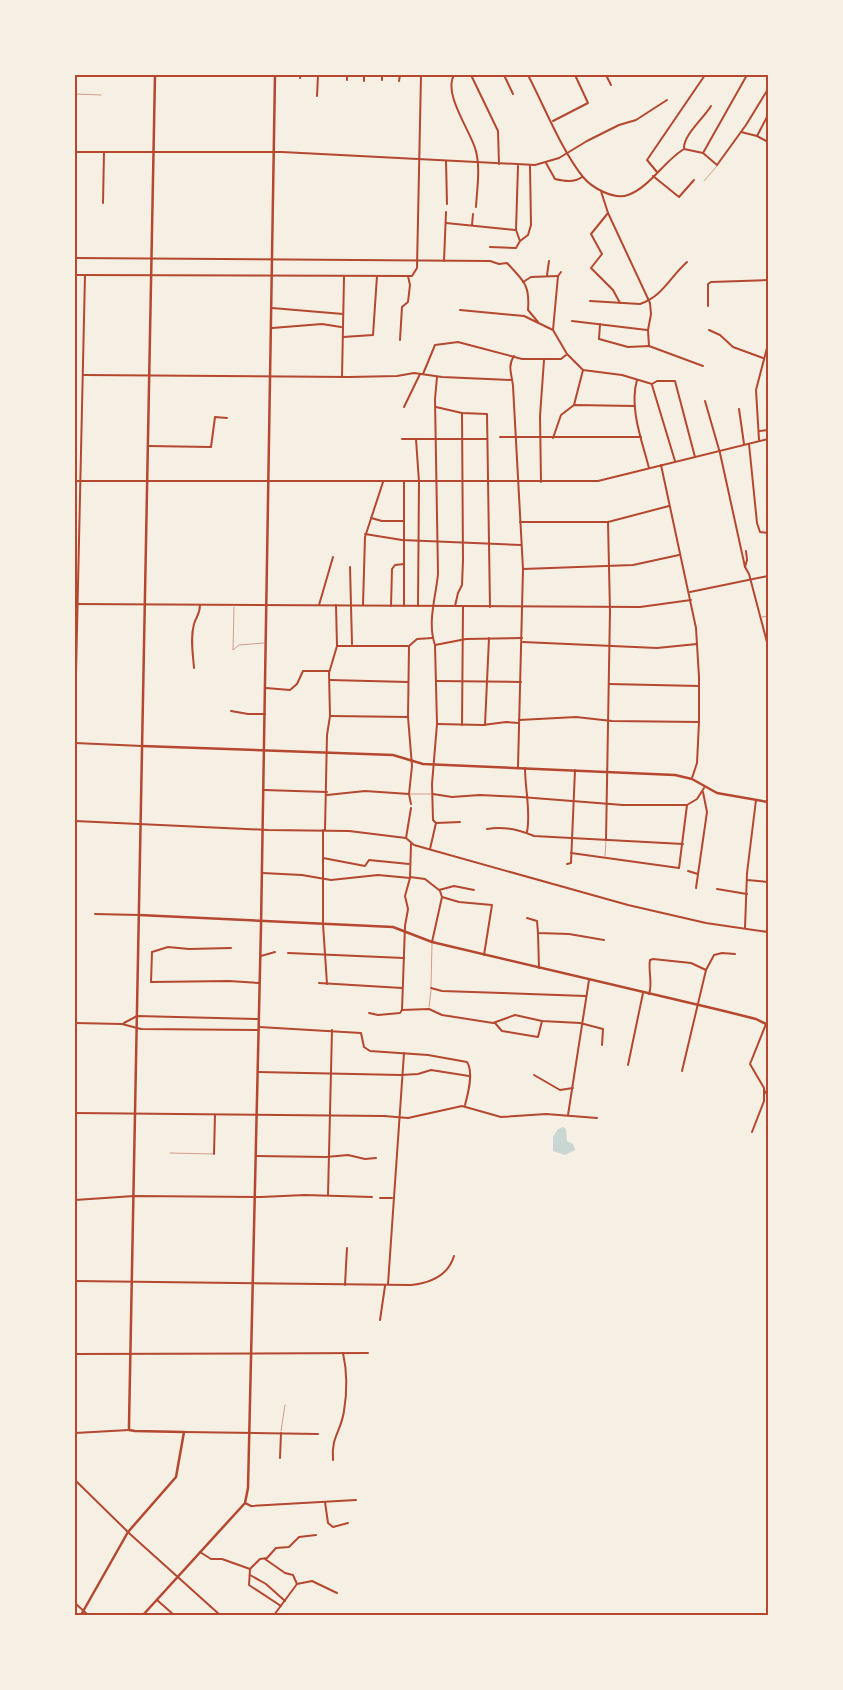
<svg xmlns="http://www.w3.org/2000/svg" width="843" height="1690" font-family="'Open Sans',sans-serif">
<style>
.water{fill:#c9d6d2}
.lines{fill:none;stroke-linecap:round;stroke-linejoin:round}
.service{stroke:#b5482f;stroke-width:0.5}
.minor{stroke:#b5482f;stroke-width:2}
.tertiary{stroke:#b5482f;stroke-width:2}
.primary{stroke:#b5482f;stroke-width:2.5}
.neatline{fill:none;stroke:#b5482f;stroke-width:2}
</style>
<rect width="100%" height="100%" fill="#f6efe4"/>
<polygon class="water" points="563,1127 566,1129 567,1141 573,1144 575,1150 565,1155 553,1151 553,1137 558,1129"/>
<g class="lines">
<g class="service">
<polyline points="75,94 101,95"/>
<polyline points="704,181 717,166"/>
<polyline points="234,607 233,650 239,645 264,643"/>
<polyline points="762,617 768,616"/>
<polyline points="410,794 431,794"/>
<polyline points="605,856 606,841"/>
<polyline points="431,987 432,943"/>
<polyline points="429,1007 431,990"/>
<polyline points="170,1153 213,1154"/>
<polyline points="281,1431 285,1405"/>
</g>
<g class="minor">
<path d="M454,75c-11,18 15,54 21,73 6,18 2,40 1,59"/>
<polyline points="471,75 498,131 499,164"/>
<polyline points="504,75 513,94"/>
<path d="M528,75c16,31 34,76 55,102 9,11 31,23 45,18 22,-8 36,-34 56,-46 -1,-14 20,-31 27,-43"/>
<polyline points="606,75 611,85"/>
<polyline points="300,78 301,75"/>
<polyline points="347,80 347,75"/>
<polyline points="382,80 382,75"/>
<polyline points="364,81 364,75"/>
<polyline points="399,81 400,75"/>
<polyline points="317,96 318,75"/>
<polyline points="553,121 588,103 575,75"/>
<polyline points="741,132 757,136 768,142"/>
<polyline points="757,136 768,115"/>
<polyline points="684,149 703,153 717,165 746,125 768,89"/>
<polyline points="75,152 282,152 535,165 559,158 587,141 619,125 636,120 667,100"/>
<polyline points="703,153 747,75"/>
<polyline points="446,161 447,204"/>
<path d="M546,163l9,16c9,2 19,4 27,-2"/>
<polyline points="657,172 647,160 705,75"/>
<polyline points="653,176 679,197 694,180"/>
<polyline points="601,191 608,213 650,303 651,314 648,330 649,346"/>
<polyline points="103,203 104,152"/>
<polyline points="608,213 591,234 602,254 591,268 613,290 620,303"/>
<polyline points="446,223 515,230"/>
<polyline points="472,225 473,214"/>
<polyline points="520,241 528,235 531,225 530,166"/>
<polyline points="490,247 516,248 520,241 516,230 518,166"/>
<path d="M75,258l415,3 9,3 8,-1c17,18 23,22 21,47l10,12"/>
<polyline points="444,261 446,212"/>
<polyline points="75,275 412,276 417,268 421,75"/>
<polyline points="547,275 549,261"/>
<polyline points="523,282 531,277 558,276"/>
<path d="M590,301l50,3c23,-8 30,-27 47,-42"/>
<polyline points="708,306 708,284 711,282 768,280"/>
<polyline points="272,308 343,314"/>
<polyline points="460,310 524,316 553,330 567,354 583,370 622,375 652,384 657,381 675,381 695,457"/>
<polyline points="572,321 647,330"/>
<polyline points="600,324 599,339 628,347 649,346 703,366"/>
<polyline points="272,328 322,324 341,327"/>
<polyline points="553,330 558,276 561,272"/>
<polyline points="709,330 720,335 733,347 763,358"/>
<polyline points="343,337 373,335 377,276"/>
<polyline points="400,340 402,307 408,302 410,285 408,276"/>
<path d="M514,356c-7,10 -2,19 -1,30l10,183 -5,198"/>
<polyline points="423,374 435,345 458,342 522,359 561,359 566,355"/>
<polyline points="83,375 349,377 397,376 414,373 442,377 512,380"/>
<polyline points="342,377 344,277"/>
<path d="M637,380c-8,28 5,61 12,88"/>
<polyline points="652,385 675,461"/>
<polyline points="705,401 720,453 745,567 749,574 768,646"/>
<polyline points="574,405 583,370"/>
<polyline points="404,407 420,374"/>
<polyline points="436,407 462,413 487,414 490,607"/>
<polyline points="739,409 744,444"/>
<polyline points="759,431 768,430"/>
<polyline points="500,437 641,437"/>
<polyline points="553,438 561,415 574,405 635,406"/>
<polyline points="402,439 487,439"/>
<polyline points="416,439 419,482 418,606"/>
<polyline points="759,440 756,390 768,344"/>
<polyline points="749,444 757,523 760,532 768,533"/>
<polyline points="148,446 211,447 215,417 227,418"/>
<polyline points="661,465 696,628 699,677 699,722 697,763 692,778"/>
<polyline points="269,481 598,481 768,439"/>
<polyline points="541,482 540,416 544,360"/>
<polyline points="371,518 382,521 403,521"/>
<polyline points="520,522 608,522 669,506"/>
<polyline points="365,534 402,540 521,545"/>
<polyline points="350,567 352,644"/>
<polyline points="745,567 747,560 746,551"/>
<polyline points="523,569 633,565 679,555"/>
<polyline points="690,592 768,576"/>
<polyline points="75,604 640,607 691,600"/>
<polyline points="319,605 333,557"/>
<polyline points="363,605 365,537 383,482"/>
<polyline points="391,606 392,569 395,565 404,564"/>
<polyline points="404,606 404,482"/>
<polyline points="455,606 458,593 462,585 463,560 462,413"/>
<polyline points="523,642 657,648 697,644"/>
<polyline points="435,645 466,639 522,638"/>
<polyline points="338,646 409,646 417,639 432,638"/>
<polyline points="409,646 408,717 412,766 409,794 411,804"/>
<path d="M194,668c-1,-14 -4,-30 0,-44 2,-7 6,-10 6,-19"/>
<polyline points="330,680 408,682"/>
<polyline points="436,681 521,682"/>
<polyline points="609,684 699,686"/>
<polyline points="266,688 290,690 297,684 303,671 329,671"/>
<polyline points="231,711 248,714 265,714"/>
<polyline points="331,716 408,717"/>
<polyline points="75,718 85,275"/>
<polyline points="519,720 576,717 612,721 699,722"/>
<polyline points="437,724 483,725 506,722 519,723"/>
<polyline points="462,725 463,607"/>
<polyline points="485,725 489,638"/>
<polyline points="75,743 142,746"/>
<path d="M525,768c0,21 6,44 2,64"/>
<polyline points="264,790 327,792"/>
<polyline points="433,794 452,797 480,795 521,797 623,805 687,805 697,799 704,788"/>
<polyline points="327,795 365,791 409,794"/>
<polyline points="75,821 268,830 349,831 406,838"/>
<polyline points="436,823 460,822"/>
<path d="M487,829c16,-3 33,1 47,7l149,8"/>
<polyline points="323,830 323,924 327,984"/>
<polyline points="325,830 327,735 330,716 329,673 337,646 336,605"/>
<polyline points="406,838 414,845 628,905 706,923 768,932"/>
<polyline points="406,838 411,808"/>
<polyline points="606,840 610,611 608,522"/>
<path d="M430,849l6,-26 -3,-3 -1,-36 5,-60 -2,-79c-8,-22 1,-49 3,-71l-3,-175 2,-22"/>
<polyline points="571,853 679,868 687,805"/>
<polyline points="323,858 365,866 369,860 409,864"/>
<polyline points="567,864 571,863 575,770"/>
<polyline points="688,871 698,874"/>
<polyline points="262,873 302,875 331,880 378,875 410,878"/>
<polyline points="410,877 425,879 439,890 454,886 474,890"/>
<polyline points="747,880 768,882"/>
<polyline points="696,888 707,812 703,792"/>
<polyline points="717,889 747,894"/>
<polyline points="442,897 459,902 492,905 484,955"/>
<polyline points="95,914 139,915"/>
<polyline points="527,918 537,921 538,933 569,934 604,940"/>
<polyline points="745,928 747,873 756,800"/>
<polyline points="538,933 539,968"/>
<polyline points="432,942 442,897 440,891"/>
<polyline points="231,948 189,949 168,947 152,952 151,982 229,981 259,983"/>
<polyline points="288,953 404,958"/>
<polyline points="261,956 275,952"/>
<polyline points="319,983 402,988"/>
<polyline points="431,988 442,991 586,996"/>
<path d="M649,994c4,-11 -1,-22 1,-34l3,-1 38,4 15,7"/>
<polyline points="402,1010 405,926 408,909 405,896 410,878 411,844"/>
<polyline points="369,1013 378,1015 400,1013 402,1010 429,1009 442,1015 493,1023 515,1015 542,1021 580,1023 603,1029 602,1045"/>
<polyline points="495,1023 502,1031 538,1037 542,1021"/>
<path d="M259,1027l102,6 3,14 6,4 58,4 39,7c7,10 1,32 -2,43"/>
<polyline points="628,1065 643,993"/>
<polyline points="682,1071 706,970 714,955 722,953 735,954"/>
<polyline points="258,1072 401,1075 418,1074 431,1070 469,1076"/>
<polyline points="534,1075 560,1090 573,1088"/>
<polyline points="764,1090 768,1096"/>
<polyline points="75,1113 384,1116 408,1118 462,1106 501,1117 546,1114 597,1118"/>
<polyline points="568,1115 589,980"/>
<polyline points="752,1132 764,1101 764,1088 750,1064 768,1019"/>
<polyline points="214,1154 215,1115"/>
<polyline points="256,1156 326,1157 348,1155 365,1159 376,1158"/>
<polyline points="328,1195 332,1030"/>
<polyline points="380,1198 392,1198"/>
<polyline points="75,1200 134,1196 261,1197 305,1195 372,1197"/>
<path d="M75,1281l336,4c19,-2 37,-9 43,-29"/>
<polyline points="388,1284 404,1053"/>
<polyline points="345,1285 347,1248"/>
<polyline points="380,1320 385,1286"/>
<polyline points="75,1354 368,1353"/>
<polyline points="184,1432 318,1434"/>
<polyline points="75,1433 129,1430"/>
<polyline points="280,1458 281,1433"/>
<path d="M333,1460c-2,-24 8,-28 11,-49 3,-18 3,-40 -1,-58"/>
<polyline points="75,1480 130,1534 220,1615"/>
<polyline points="325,1502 328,1523 333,1527 348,1523"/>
<polyline points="245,1503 251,1506 356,1500"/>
<polyline points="200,1552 211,1559 222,1559 250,1569"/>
<polyline points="265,1559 285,1573 293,1575 297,1584"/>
<polyline points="250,1569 260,1559 267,1558 276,1548 289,1547 299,1537 316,1535"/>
<polyline points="250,1569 249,1585 281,1606"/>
<polyline points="250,1575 266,1584 285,1601"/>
<polyline points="297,1584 312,1581 337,1593"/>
<polyline points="157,1600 174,1615"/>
<polyline points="75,1603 88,1615"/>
<polyline points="274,1615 297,1584"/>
</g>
<g class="tertiary">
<polyline points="75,481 268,481"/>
<polyline points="75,1023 122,1024 141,1029 258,1030"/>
<polyline points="124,1023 137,1016 259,1019"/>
</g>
<g class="primary">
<polyline points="142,746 393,755 423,764 675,775 692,779 717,793 768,802"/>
<polyline points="139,915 393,927 432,942 720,1010 756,1019 768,1025"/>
<polyline points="81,1615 128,1532 176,1477 184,1432 135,1431 129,1430 129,1425 155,75"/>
<polyline points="143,1615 245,1503 248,1488 261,926 275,75"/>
</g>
</g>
<rect width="843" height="1690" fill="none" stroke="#f6efe4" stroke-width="152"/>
<rect x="76" y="76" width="691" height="1538" class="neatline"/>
</svg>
